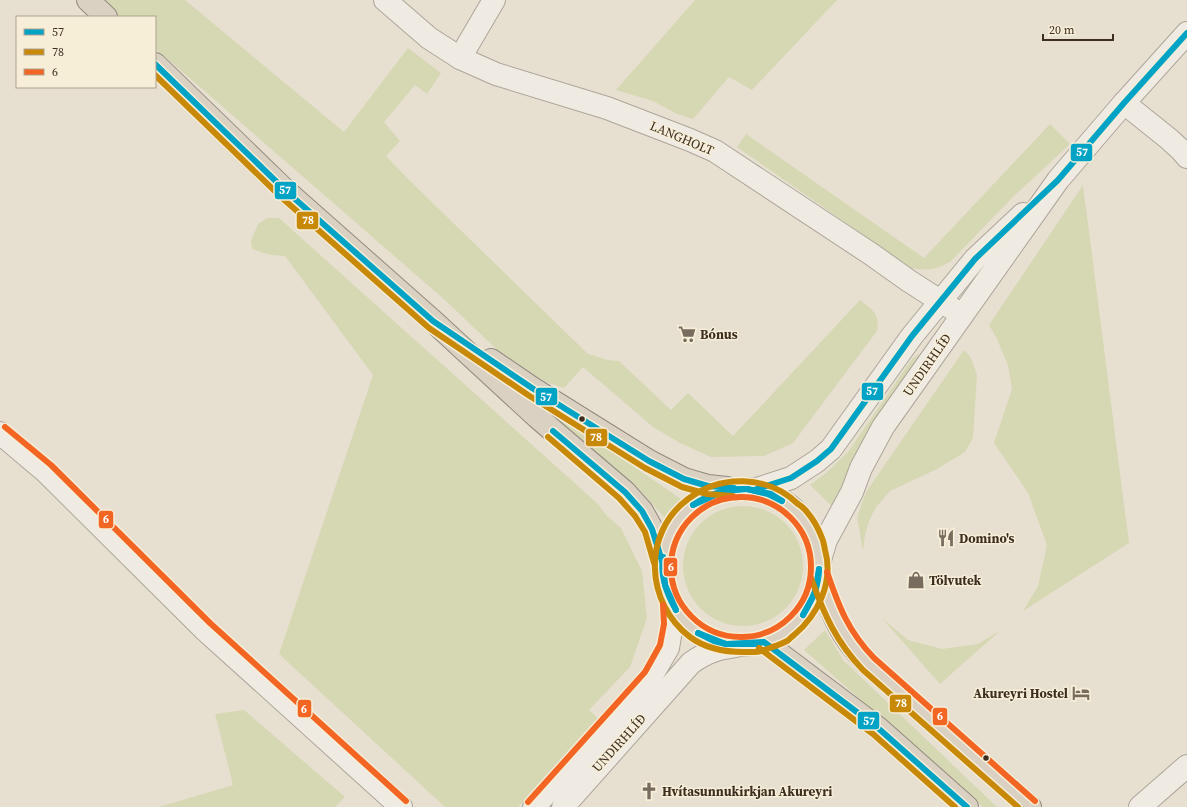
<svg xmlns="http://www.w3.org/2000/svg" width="1187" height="807" font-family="'Source Serif 4',serif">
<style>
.green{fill:#d6d7b3}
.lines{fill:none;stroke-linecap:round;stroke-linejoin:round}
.street-casing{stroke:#ada599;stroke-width:24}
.highway-casing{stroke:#928b80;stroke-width:24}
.street{stroke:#efebe3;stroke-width:22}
.highway{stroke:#dad1c2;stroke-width:22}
.bus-1-casing{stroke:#f7eed8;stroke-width:9}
.bus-2-casing{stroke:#f7eed8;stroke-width:9}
.bus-3-casing{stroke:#f7eed8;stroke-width:9}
.bus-1{stroke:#03a3c5;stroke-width:6}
.bus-2{stroke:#c88808;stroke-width:6}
.bus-3{stroke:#f26522;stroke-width:6}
.bus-dot{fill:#3d2e20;stroke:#f7eed8;stroke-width:1.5}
.labels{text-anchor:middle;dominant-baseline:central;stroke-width:3;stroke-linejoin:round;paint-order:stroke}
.street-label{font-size:13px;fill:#3d2e20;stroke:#f7eed8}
.poi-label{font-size:13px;font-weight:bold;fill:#3d2e20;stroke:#f7eed8;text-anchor:start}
.line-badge{stroke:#f7eed8;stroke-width:1.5}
.badge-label{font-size:11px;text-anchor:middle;font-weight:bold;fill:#fff}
</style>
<rect width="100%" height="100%" fill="#e7e0d1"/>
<g class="green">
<path d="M100,0h85l159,132 64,-84 33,25 -14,21 -12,-9 -31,37 16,19 -14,15 21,22 181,176 20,6 11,1 52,49 17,-17 45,43 127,-136c13,10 20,14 17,31l-84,112 -29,13 -53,1 -31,-14 -27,-16 -70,-60 -19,21 -27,-9 -27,-17 -64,-61 -291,-253v-31h-35z"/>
<polygon points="695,0 837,0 752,90 729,77 693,119 677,114 653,101 616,90"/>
<path d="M1050,124l20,20 -57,53 -63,65c-15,8 -21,9 -39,6l-174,-121 9,-13 178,124z"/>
<polygon points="1083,185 1129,543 1023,611 1038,586 1047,545 1028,493 994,443 1012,389 1008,365 996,337 989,325"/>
<polygon points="267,218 279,218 598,504 606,515 621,528 642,571 647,618 630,667 589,710 602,722 518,807 445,807 279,654 373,375 285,256 271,255 252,249 251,241 258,224"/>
<polygon points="964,350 971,358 977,375 973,438 965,452 937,469 890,491 876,507 869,521 865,535 863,551 857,517 866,492"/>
<polygon points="919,354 918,363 854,457 843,490 835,509 810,485 826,473 848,452 912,359"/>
<polygon points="541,403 681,499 666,519 633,483 537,406"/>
<circle cx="743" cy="566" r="60"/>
<polygon points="882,618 908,640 942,649 978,644 1001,630 940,684"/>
<polygon points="825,630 843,660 997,807 983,807 804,650"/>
<polygon points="244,710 345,797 335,807 159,807 233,785 215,714"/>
</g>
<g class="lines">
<g class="street-casing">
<g id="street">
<polyline points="385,0 429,38 460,58 496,74 607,108 690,140 715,151 871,254 909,281 962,315"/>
<polyline points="460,58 494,0"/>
<polyline points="1124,103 1169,139 1182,151 1187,157"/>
<polyline points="0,433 45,471 204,629 401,807"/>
<polyline points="754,490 791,478 817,461 831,449 912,336 975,259 1023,214"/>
<polyline points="819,563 826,540 852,492 861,468 883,427 1058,180 1124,103 1187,33"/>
<polyline points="534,807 651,677 668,648 672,624 671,605"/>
<path d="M563,807l128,-144c17,-12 26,-14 45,-17"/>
<polyline points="1140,807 1187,766"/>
</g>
</g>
<g class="highway-casing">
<g id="highway">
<polyline points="88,0 106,17"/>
<polyline points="155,64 286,191 433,321 537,417 625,492 642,511 652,529 662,561"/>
<polyline points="491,360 532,388 649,461 684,479 708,486 727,488"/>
<circle cx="741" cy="567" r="78"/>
<path d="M819,575c13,38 20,60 49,89l162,143"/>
<polyline points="764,642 878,728 967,807"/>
</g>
</g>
<use href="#street" class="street"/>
<use href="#highway" class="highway"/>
<g class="bus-1-casing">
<g id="bus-1">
<polyline points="155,64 286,191 433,321 532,388 649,461 684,479 708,486 734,488"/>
<polyline points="553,431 625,492 642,511 652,529 662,561"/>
<polyline points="747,489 771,494 782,501"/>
<polyline points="747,489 768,494 782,501"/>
<polyline points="754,490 791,478 817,461 831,449 912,336 975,259 1058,180 1124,103 1187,33"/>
<path d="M693,505c17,-12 34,-17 54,-16"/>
<polyline points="693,505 724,491 747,489"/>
<polyline points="663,557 665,585 676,610"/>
<path d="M663,557c-3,19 3,36 13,53"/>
<polyline points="803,615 815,593 819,569"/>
<path d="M803,615c9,-15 16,-29 16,-46"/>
<polyline points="698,633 726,644"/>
<polyline points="698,633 714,641 726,644"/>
<polyline points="764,642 878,728 967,807"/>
<polyline points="727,644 758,644 763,642"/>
<polyline points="727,644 763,642"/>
</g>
</g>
<g class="bus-2-casing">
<g id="bus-2">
<polyline points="155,75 281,197 429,328 528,395 645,468 682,487 707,494 733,496"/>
<polyline points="548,437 619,498 635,516 645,532 654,563"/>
<path d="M811,578c13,36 25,64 52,92l155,137"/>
<polyline points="759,648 873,734 955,807"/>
<path d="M764,650c-6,3 -13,2 -20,2 -20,0 -38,-3 -54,-15 -45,-34 -48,-104 -2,-138 33,-25 80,-24 110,5 3,2 7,5 9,8 6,7 12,18 15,26 2,4 2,8 3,12 9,32 -7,65 -31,85 -3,2 -5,5 -7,6 -6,3 -14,6 -20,8"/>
</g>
</g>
<g class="bus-3-casing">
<g id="bus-3">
<polyline points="5,427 51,465 210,623 406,801"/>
<circle cx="741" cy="567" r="70"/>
<path d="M827,572c12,35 21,59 47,86l161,143"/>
<polyline points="528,802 645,672 660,645 664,624 663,605"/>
</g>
</g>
<use href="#bus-1" class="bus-1"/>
<use href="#bus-2" class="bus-2"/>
<use href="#bus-3" class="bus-3"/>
</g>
<defs>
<g id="supermarket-bare" transform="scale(1.38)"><path d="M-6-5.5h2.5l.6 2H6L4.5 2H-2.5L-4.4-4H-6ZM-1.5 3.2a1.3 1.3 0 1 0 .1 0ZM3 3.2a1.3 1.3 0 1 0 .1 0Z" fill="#786c5e" stroke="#f7eed8" stroke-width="2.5" paint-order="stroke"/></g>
<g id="restaurant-bare" transform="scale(1.38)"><path d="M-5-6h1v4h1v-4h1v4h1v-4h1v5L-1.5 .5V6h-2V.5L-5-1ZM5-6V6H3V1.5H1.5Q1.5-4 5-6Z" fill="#786c5e" stroke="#f7eed8" stroke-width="2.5" paint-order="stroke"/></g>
<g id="shop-bare" transform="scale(1.38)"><path d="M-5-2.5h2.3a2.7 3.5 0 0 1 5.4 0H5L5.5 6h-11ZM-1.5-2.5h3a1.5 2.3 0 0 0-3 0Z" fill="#786c5e" stroke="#f7eed8" stroke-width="2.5" paint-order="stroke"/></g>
<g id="hotel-bare" transform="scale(1.38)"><path d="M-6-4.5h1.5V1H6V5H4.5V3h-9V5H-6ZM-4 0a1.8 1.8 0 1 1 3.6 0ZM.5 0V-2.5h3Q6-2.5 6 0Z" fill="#786c5e" stroke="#f7eed8" stroke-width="2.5" paint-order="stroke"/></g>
<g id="church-bare" transform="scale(1.38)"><path d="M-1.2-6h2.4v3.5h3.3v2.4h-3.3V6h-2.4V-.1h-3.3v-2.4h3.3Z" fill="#786c5e" stroke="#f7eed8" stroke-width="2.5" paint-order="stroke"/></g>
</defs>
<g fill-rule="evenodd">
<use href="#supermarket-bare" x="687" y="334"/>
<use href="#restaurant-bare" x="946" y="538"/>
<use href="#shop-bare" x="916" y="580"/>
<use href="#hotel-bare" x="1081" y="693"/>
<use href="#church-bare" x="649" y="791"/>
</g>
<g class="bus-dot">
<circle cx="582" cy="419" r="3.5"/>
<circle cx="986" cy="758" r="3.5"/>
</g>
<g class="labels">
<g class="street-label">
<text transform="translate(682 138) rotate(23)">LANGHOLT</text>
<text transform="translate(927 365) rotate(-55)">UNDIRHLÍÐ</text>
<text transform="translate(619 743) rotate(-48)">UNDIRHLÍÐ</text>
</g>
<g class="poi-label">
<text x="700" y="334">Bónus</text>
<text x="959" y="538">Domino's</text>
<text x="929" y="580">Tölvutek</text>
<text x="1068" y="693" text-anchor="end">Akureyri Hostel</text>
<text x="662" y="791">Hvítasunnukirkjan Akureyri</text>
</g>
</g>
<g class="line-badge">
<rect x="1070" y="143" width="23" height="19" rx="4" fill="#03a3c5"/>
<rect x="274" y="181" width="23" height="19" rx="4" fill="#03a3c5"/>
<rect x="296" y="211" width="23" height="19" rx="4" fill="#c88808"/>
<rect x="861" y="382" width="23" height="19" rx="4" fill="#03a3c5"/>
<rect x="535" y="387" width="23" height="19" rx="4" fill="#03a3c5"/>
<rect x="585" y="428" width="23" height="19" rx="4" fill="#c88808"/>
<rect x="98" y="510" width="16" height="19" rx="4" fill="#f26522"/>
<rect x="663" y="557" width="15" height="20" rx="4" fill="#f26522"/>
<rect x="889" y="694" width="23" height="19" rx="4" fill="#c88808"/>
<rect x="297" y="699" width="15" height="19" rx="4" fill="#f26522"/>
<rect x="932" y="707" width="16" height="19" rx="4" fill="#f26522"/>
<rect x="857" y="711" width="23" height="19" rx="4" fill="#03a3c5"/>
</g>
<g class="badge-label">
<text x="1082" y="156">57</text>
<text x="285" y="194">57</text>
<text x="308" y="224">78</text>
<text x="872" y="395">57</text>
<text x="546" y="401">57</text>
<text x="596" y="441">78</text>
<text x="106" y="523">6</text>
<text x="671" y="571">6</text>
<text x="901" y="707">78</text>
<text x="304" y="713">6</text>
<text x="940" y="720">6</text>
<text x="869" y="725">57</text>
</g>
<rect x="16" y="16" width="140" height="72" fill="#f7eed8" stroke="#ada18e"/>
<rect x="24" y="29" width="20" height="6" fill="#03a3c5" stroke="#ada18e"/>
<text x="52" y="36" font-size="12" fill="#3d2e20">57</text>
<rect x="24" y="49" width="20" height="6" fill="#c88808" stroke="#ada18e"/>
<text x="52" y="56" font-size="12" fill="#3d2e20">78</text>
<rect x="24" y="69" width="20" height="6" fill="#f26522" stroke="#ada18e"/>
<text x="52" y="76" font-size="12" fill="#3d2e20">6</text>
<path d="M1043 34v6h70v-6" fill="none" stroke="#3d2e20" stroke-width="2"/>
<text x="1049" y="34" font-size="12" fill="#3d2e20" stroke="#f7eed8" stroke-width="3" paint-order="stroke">20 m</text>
</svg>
